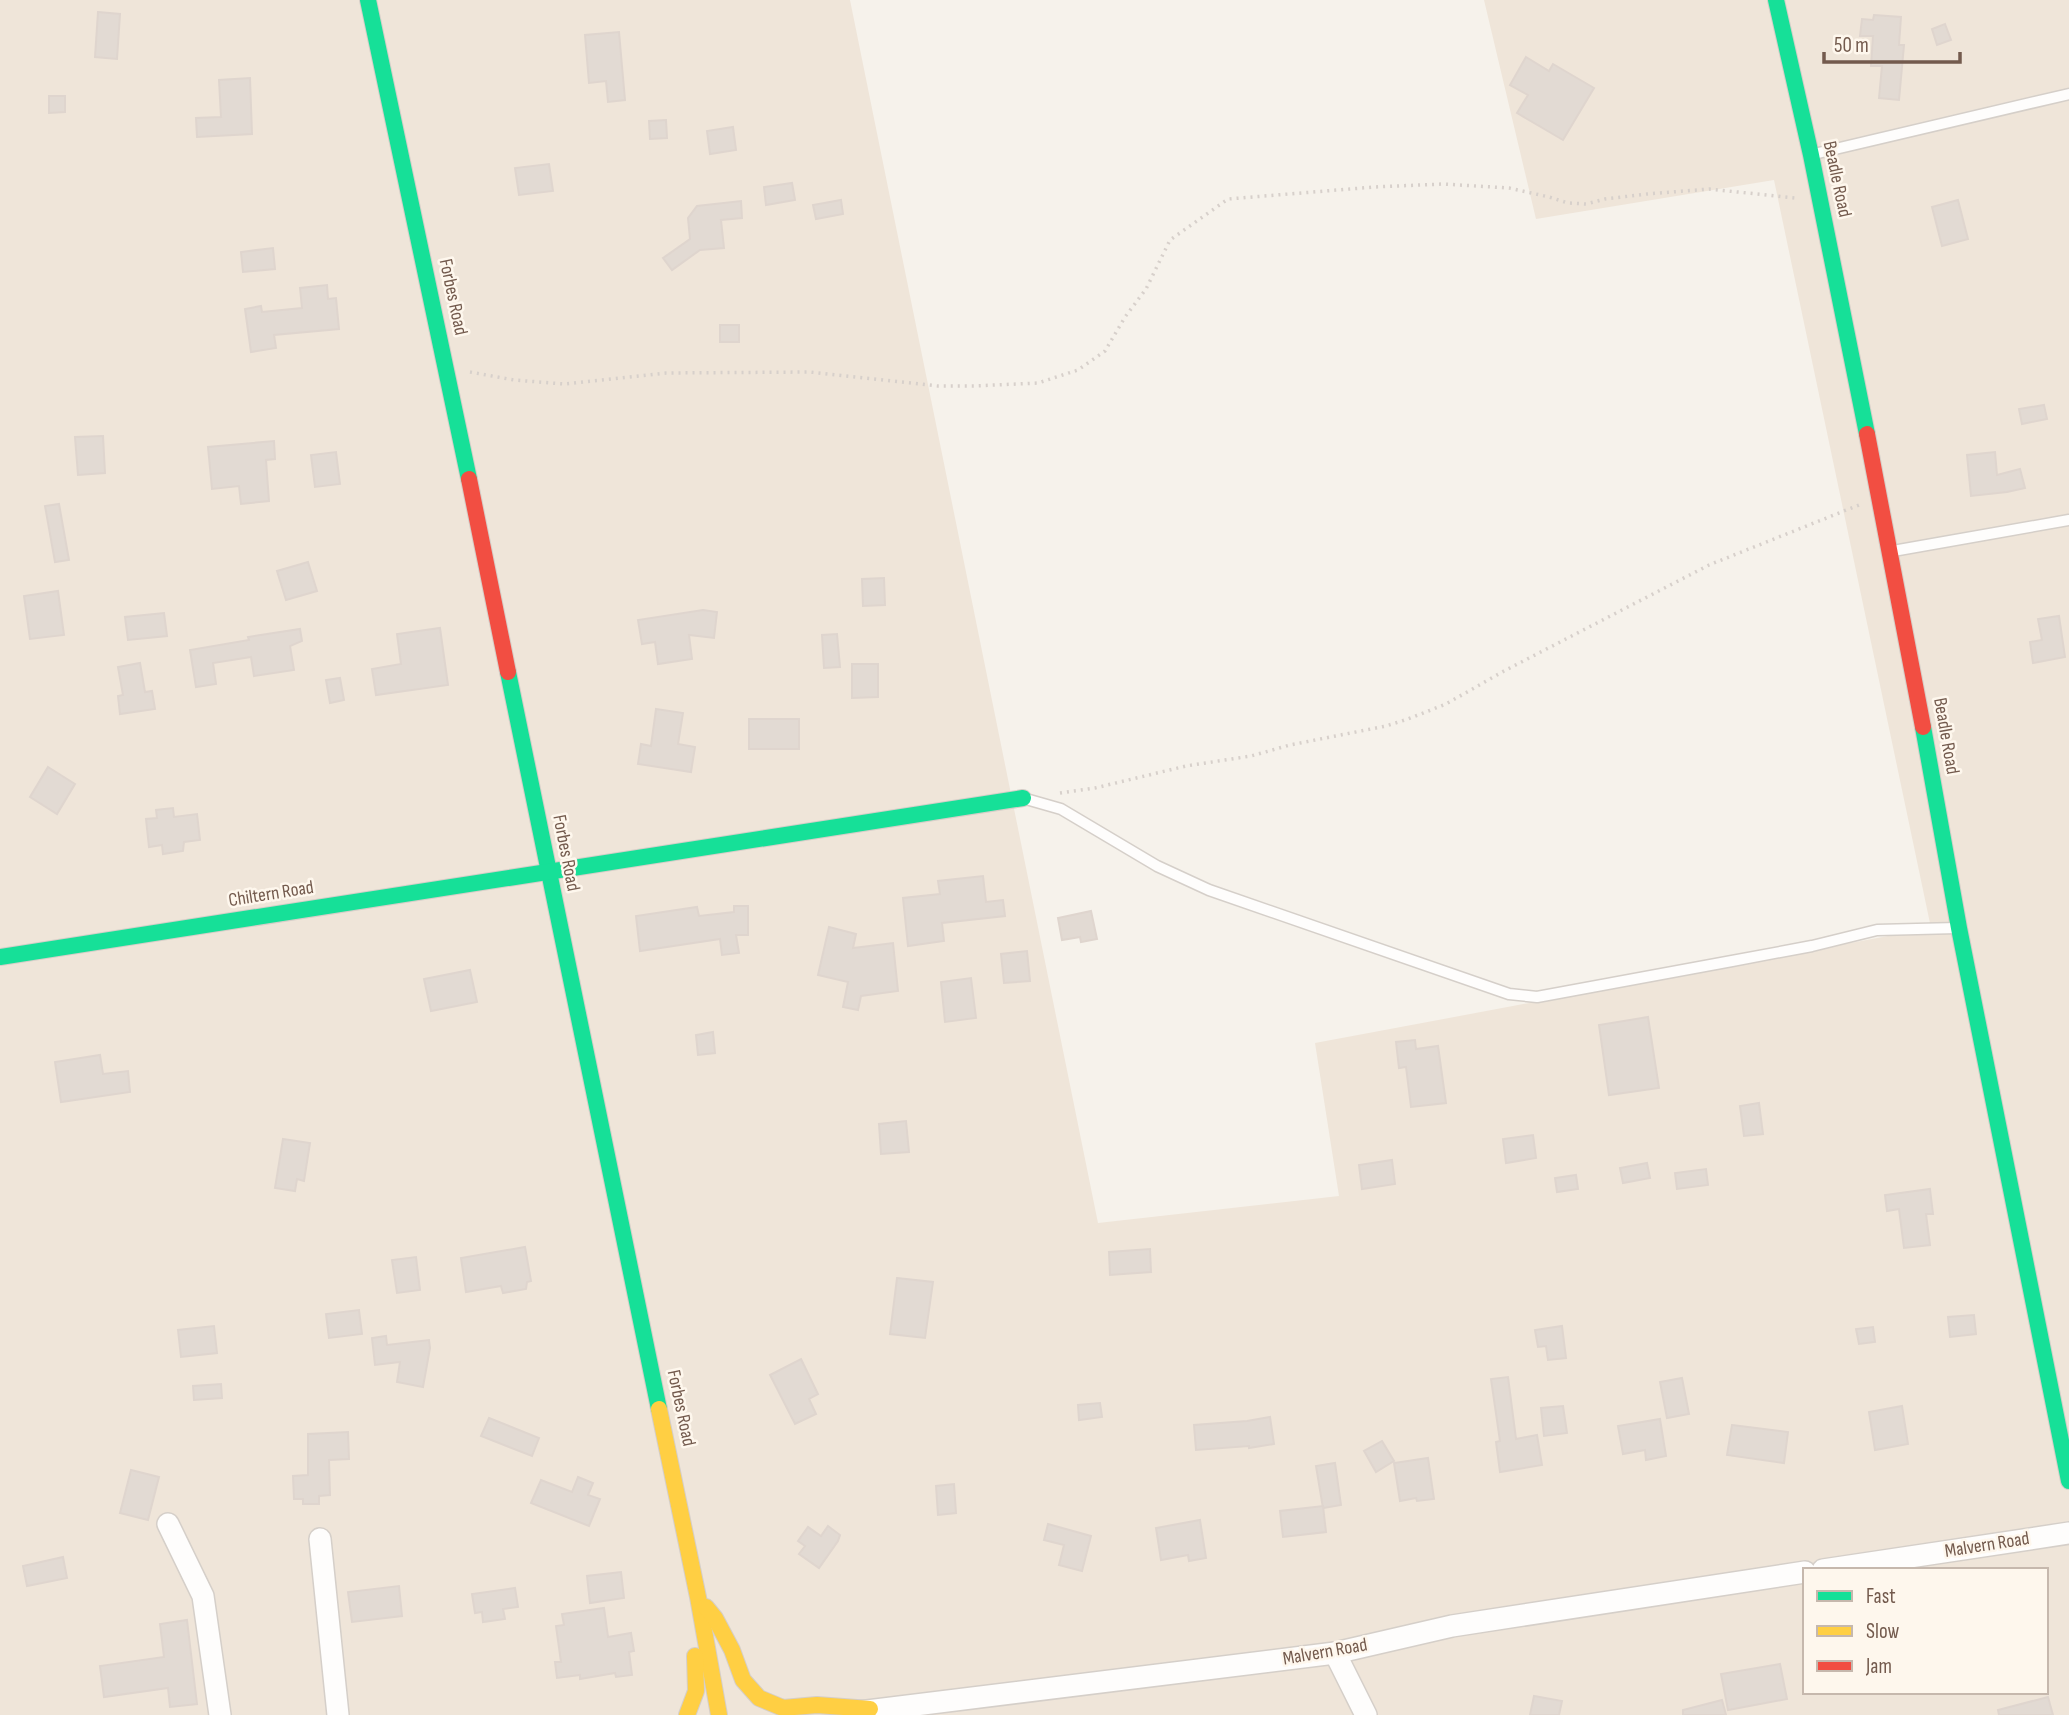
<svg xmlns="http://www.w3.org/2000/svg" width="2069" height="1715" font-family="'Sofia Sans Condensed',sans-serif">
<style>
.residential{fill:#efe5d9;fill-rule:evenodd}
.building{fill:#e2dad3;stroke:#dfd5ce;stroke-width:2}
.lines{fill:none;stroke-linecap:round;stroke-linejoin:round}
.lane-casing{stroke:#d5cfc9;stroke-width:13}
.street-casing{stroke:#d5cfc9;stroke-width:24}
.fast-casing{stroke:#d5cec8;stroke-width:18}
.slow-casing{stroke:#d5cec8;stroke-width:18}
.jam-casing{stroke:#d5cec8;stroke-width:18}
.path{stroke:#d7d0cb;stroke-width:3.5;stroke-dasharray:2 5;stroke-linecap:butt}
.lane{stroke:#fefdfc;stroke-width:10}
.street{stroke:#fefdfc;stroke-width:21}
.fast{stroke:#16e098;stroke-width:16}
.slow{stroke:#ffcf43;stroke-width:16}
.jam{stroke:#f24e42;stroke-width:16}
.labels{text-anchor:middle;dominant-baseline:central;stroke-width:5;stroke-linejoin:round;paint-order:stroke}
.street-label{font-size:19px;fill:#735a4d;stroke:#fef7ed}
</style>
<rect width="100%" height="100%" fill="#f6f2eb"/>
<path class="residential" d="M0,0h850l248,1223 241,-27 -24,-153 616,-115 -157,-748 -238,39 -52,-219h585v1715h-2069zM1805,1570h241v122h-241z"/>
<g class="building">
<polygon points="98,12 120,14 117,59 95,57"/>
<polygon points="1874,15 1901,17 1899,45 1904,45 1899,100 1879,98 1882,66 1871,66 1873,36 1860,36 1862,19 1873,20"/>
<polygon points="1945,24 1951,40 1937,45 1932,29"/>
<polygon points="619,32 625,100 608,102 606,81 589,83 585,35"/>
<polygon points="1526,57 1549,71 1553,64 1594,88 1563,140 1517,113 1528,95 1510,85"/>
<polygon points="250,78 252,134 197,137 196,118 221,117 219,80"/>
<polygon points="49,96 65,96 65,112 49,113"/>
<polygon points="666,120 667,138 650,139 649,121"/>
<polygon points="733,127 736,150 710,154 707,131"/>
<polygon points="549,164 553,191 519,195 515,168"/>
<polygon points="792,183 795,200 766,205 764,187"/>
<polygon points="841,200 843,214 816,219 813,205"/>
<polygon points="1958,200 1968,239 1942,246 1932,207"/>
<polygon points="741,201 742,218 721,220 724,248 700,250 672,270 663,258 690,239 688,218 697,206"/>
<polygon points="273,248 275,269 243,272 241,252"/>
<polygon points="327,285 328,299 336,298 339,329 274,335 276,348 251,352 245,309 261,306 262,312 302,308 300,288"/>
<rect x="720" y="325" width="19" height="17"/>
<polygon points="2044,405 2047,419 2022,424 2019,409"/>
<polygon points="103,436 105,473 78,475 75,437"/>
<polygon points="274,441 275,459 266,460 269,501 241,504 239,486 212,489 208,447"/>
<polygon points="336,452 340,484 315,487 311,455"/>
<polygon points="1995,452 1997,475 2020,469 2025,488 2007,492 1971,496 1967,455"/>
<polygon points="59,504 69,560 55,562 45,506"/>
<polygon points="308,562 317,591 286,600 277,571"/>
<polygon points="884,578 885,605 863,606 862,579"/>
<polygon points="58,591 64,635 30,639 24,596"/>
<polygon points="703,610 717,612 714,638 689,635 692,659 658,664 655,642 642,644 638,620"/>
<polygon points="164,613 167,636 128,640 125,617"/>
<polygon points="2059,616 2065,657 2033,663 2030,642 2042,640 2038,619"/>
<polygon points="440,628 448,685 376,695 372,669 401,664 397,634"/>
<polygon points="300,629 302,641 290,646 294,670 254,676 251,657 213,663 216,684 196,687 190,650 249,640 248,637"/>
<polygon points="837,634 840,667 824,668 822,635"/>
<polygon points="140,663 145,692 152,691 155,709 120,714 118,696 123,695 118,667"/>
<polygon points="852,664 878,664 878,697 852,698"/>
<polygon points="340,678 344,700 330,703 326,680"/>
<polygon points="656,709 683,713 678,744 695,747 691,772 638,764 641,744 651,746"/>
<rect x="749" y="719" width="50" height="30"/>
<polygon points="48,767 75,784 57,814 30,797"/>
<polygon points="173,808 174,817 197,814 200,840 184,842 183,851 163,854 162,845 149,847 146,819 157,818 156,810"/>
<polygon points="983,876 986,902 1003,900 1005,916 942,923 944,941 908,946 903,898 940,894 938,881"/>
<polygon points="734,906 748,906 748,935 736,935 739,953 722,955 720,939 640,951 636,916 697,907 699,916 734,912"/>
<polygon points="1091,911 1097,939 1081,942 1080,937 1062,940 1058,918"/>
<polygon points="829,927 856,934 853,948 893,943 898,991 861,996 858,1010 843,1007 848,982 818,975"/>
<polygon points="1027,951 1030,981 1004,983 1001,954"/>
<polygon points="470,970 477,1002 431,1011 424,979"/>
<polygon points="971,978 976,1018 945,1022 941,982"/>
<polygon points="1648,1017 1659,1088 1609,1095 1599,1025"/>
<polygon points="713,1032 715,1053 698,1055 696,1035"/>
<polygon points="1415,1040 1416,1049 1438,1046 1446,1103 1411,1107 1406,1067 1399,1068 1396,1042"/>
<polygon points="100,1055 103,1074 128,1071 130,1092 61,1102 55,1062"/>
<polygon points="1759,1103 1763,1134 1744,1136 1740,1106"/>
<polygon points="906,1121 909,1152 881,1154 879,1124"/>
<polygon points="1533,1135 1536,1158 1506,1163 1503,1139"/>
<polygon points="283,1139 310,1143 304,1181 297,1179 295,1191 275,1188"/>
<polygon points="1392,1160 1395,1184 1362,1189 1359,1165"/>
<polygon points="1647,1163 1650,1178 1623,1183 1620,1168"/>
<polygon points="1706,1169 1708,1185 1677,1189 1675,1173"/>
<polygon points="1576,1175 1578,1189 1557,1192 1555,1178"/>
<polygon points="1930,1189 1933,1214 1926,1214 1930,1245 1904,1248 1899,1209 1887,1211 1885,1195"/>
<polygon points="525,1247 531,1281 527,1282 526,1289 503,1293 501,1286 466,1292 461,1258"/>
<polygon points="1150,1249 1151,1272 1110,1275 1109,1252"/>
<polygon points="416,1257 420,1290 397,1293 392,1260"/>
<polygon points="897,1278 933,1282 925,1338 890,1334"/>
<polygon points="359,1310 362,1334 329,1338 326,1314"/>
<polygon points="1974,1315 1976,1334 1950,1337 1948,1317"/>
<polygon points="214,1326 217,1353 181,1357 178,1330"/>
<polygon points="1562,1326 1566,1358 1548,1360 1546,1346 1538,1347 1535,1330"/>
<polygon points="1873,1327 1875,1342 1859,1344 1856,1329"/>
<polygon points="386,1336 387,1345 429,1340 430,1348 423,1387 397,1382 400,1362 375,1365 372,1338"/>
<polygon points="801,1359 818,1394 809,1399 816,1414 795,1424 770,1375"/>
<polygon points="1508,1377 1516,1439 1537,1435 1542,1465 1500,1472 1496,1442 1500,1441 1491,1379"/>
<polygon points="1682,1378 1689,1414 1667,1418 1660,1382"/>
<polygon points="221,1384 222,1398 194,1400 193,1386"/>
<polygon points="1100,1403 1102,1417 1079,1420 1078,1405"/>
<polygon points="1563,1406 1567,1433 1544,1436 1541,1408"/>
<polygon points="1902,1406 1908,1444 1875,1450 1869,1412"/>
<polygon points="1270,1417 1274,1444 1249,1448 1249,1446 1196,1450 1194,1425 1247,1421"/>
<polygon points="489,1418 539,1438 532,1456 481,1436"/>
<polygon points="1660,1419 1666,1456 1646,1460 1645,1450 1623,1454 1618,1426"/>
<polygon points="1732,1425 1788,1432 1784,1463 1727,1455"/>
<polygon points="348,1432 349,1459 329,1460 330,1495 319,1496 319,1504 303,1504 303,1499 294,1499 293,1476 308,1475 308,1434"/>
<polygon points="1382,1441 1394,1461 1376,1472 1364,1451"/>
<polygon points="1428,1458 1434,1499 1417,1501 1416,1498 1400,1501 1394,1463"/>
<polygon points="1335,1463 1341,1505 1323,1508 1316,1466"/>
<polygon points="131,1470 159,1477 148,1520 120,1513"/>
<polygon points="578,1477 593,1483 588,1495 600,1499 589,1526 531,1503 541,1480 572,1492"/>
<polygon points="954,1484 956,1513 938,1515 936,1486"/>
<polygon points="1323,1506 1326,1532 1283,1537 1280,1511"/>
<polygon points="1200,1520 1206,1558 1189,1561 1188,1555 1161,1560 1156,1528"/>
<polygon points="1048,1524 1091,1536 1082,1571 1059,1565 1064,1545 1044,1540"/>
<polygon points="828,1526 840,1535 838,1541 819,1568 799,1554 805,1546 798,1541 808,1527 821,1536"/>
<polygon points="63,1557 67,1578 27,1586 23,1566"/>
<polygon points="621,1572 624,1598 590,1603 587,1576"/>
<polygon points="399,1586 402,1616 352,1622 348,1592"/>
<polygon points="515,1588 518,1607 503,1609 505,1619 483,1622 482,1612 475,1613 472,1594"/>
<polygon points="604,1608 608,1637 631,1633 634,1651 629,1652 632,1675 616,1677 615,1673 580,1679 580,1675 557,1678 555,1662 561,1662 556,1626 564,1625 562,1614"/>
<polygon points="187,1620 197,1704 170,1707 168,1688 104,1697 100,1666 164,1657 160,1624"/>
<polygon points="1780,1664 1787,1699 1728,1710 1721,1674"/>
<polygon points="1534,1696 1562,1701 1559,1715 1530,1715"/>
<polygon points="2048,1697 2053,1715 1999,1715 1998,1710"/>
<polygon points="1722,1700 1726,1715 1683,1715 1683,1710"/>
</g>
<g class="lines">
<g class="lane-casing">
<g id="lane">
<polyline points="1814,154 2069,94"/>
<polyline points="1893,551 2069,520"/>
<polyline points="1026,799 1061,809 1157,866 1209,890 1509,994 1537,997 1732,961 1812,946 1877,930 1957,928"/>
</g>
</g>
<g class="street-casing">
<g id="street">
<polyline points="168,1524 203,1596 220,1715"/>
<polyline points="320,1539 338,1715"/>
<polyline points="1823,1570 2069,1533"/>
<polyline points="1335,1653 1366,1715"/>
<polyline points="859,1712 1335,1653 1452,1626 1805,1572"/>
</g>
</g>
<g class="fast-casing">
<g id="fast">
<polyline points="368,0 469,479"/>
<polyline points="1776,0 1811,155 1867,434"/>
<polyline points="508,672 659,1409"/>
<polyline points="1923,727 1959,928 2069,1481"/>
<polyline points="0,957 1023,798"/>
</g>
</g>
<g class="slow-casing">
<g id="slow">
<polyline points="659,1409 698,1597 719,1715"/>
<polyline points="706,1607 715,1618 732,1650 743,1680 759,1698 783,1708 817,1705 870,1709"/>
<polyline points="687,1715 696,1691 695,1656"/>
</g>
</g>
<g class="jam-casing">
<g id="jam">
<polyline points="1867,434 1923,727"/>
<polyline points="469,479 508,672"/>
</g>
</g>
<g class="path">
<polyline points="470,372 514,380 564,384 666,373 810,372 938,386 974,386 1038,383 1078,370 1105,351 1125,317 1146,289 1170,240 1228,199 1374,187 1443,184 1509,188 1549,197 1568,203 1586,204 1605,199 1647,194 1709,189 1795,198"/>
<polyline points="1060,793 1095,788 1186,766 1251,756 1290,745 1386,726 1408,719 1446,704 1504,671 1709,565 1859,505"/>
</g>
<use href="#lane" class="lane"/>
<use href="#street" class="street"/>
<use href="#fast" class="fast"/>
<use href="#slow" class="slow"/>
<use href="#jam" class="jam"/>
</g>
<g class="labels">
<g class="street-label">
<text transform="translate(1837 179) rotate(78)">Beadle Road</text>
<text transform="translate(453 297) rotate(78)">Forbes Road</text>
<text transform="translate(1946 736) rotate(80)">Beadle Road</text>
<text transform="translate(566 853) rotate(79)">Forbes Road</text>
<text transform="translate(271 894) rotate(-9)">Chiltern Road</text>
<text transform="translate(681 1408) rotate(78)">Forbes Road</text>
<text transform="translate(1987 1545) rotate(-9)">Malvern Road</text>
<text transform="translate(1325 1652) rotate(-10)">Malvern Road</text>
</g>
</g>
<rect x="1803" y="1568" width="245" height="126" fill="#fef7ed" stroke="#c6b8ad" stroke-width="2"/>
<rect x="1817" y="1591" width="35" height="10" fill="#16e098" stroke="#c6b8ad" stroke-width="2"/>
<text x="1866" y="1603" font-size="21" fill="#735a4d">Fast</text>
<rect x="1817" y="1626" width="35" height="10" fill="#ffcf43" stroke="#c6b8ad" stroke-width="2"/>
<text x="1866" y="1638" font-size="21" fill="#735a4d">Slow</text>
<rect x="1817" y="1661" width="35" height="10" fill="#f24e42" stroke="#c6b8ad" stroke-width="2"/>
<text x="1866" y="1673" font-size="21" fill="#735a4d">Jam</text>
<path d="M1824 52v10h136v-10" fill="none" stroke="#735a4d" stroke-width="3.5"/>
<text x="1834" y="52" font-size="21" fill="#735a4d" stroke="#fef7ed" stroke-width="5" paint-order="stroke">50 m</text>
</svg>
